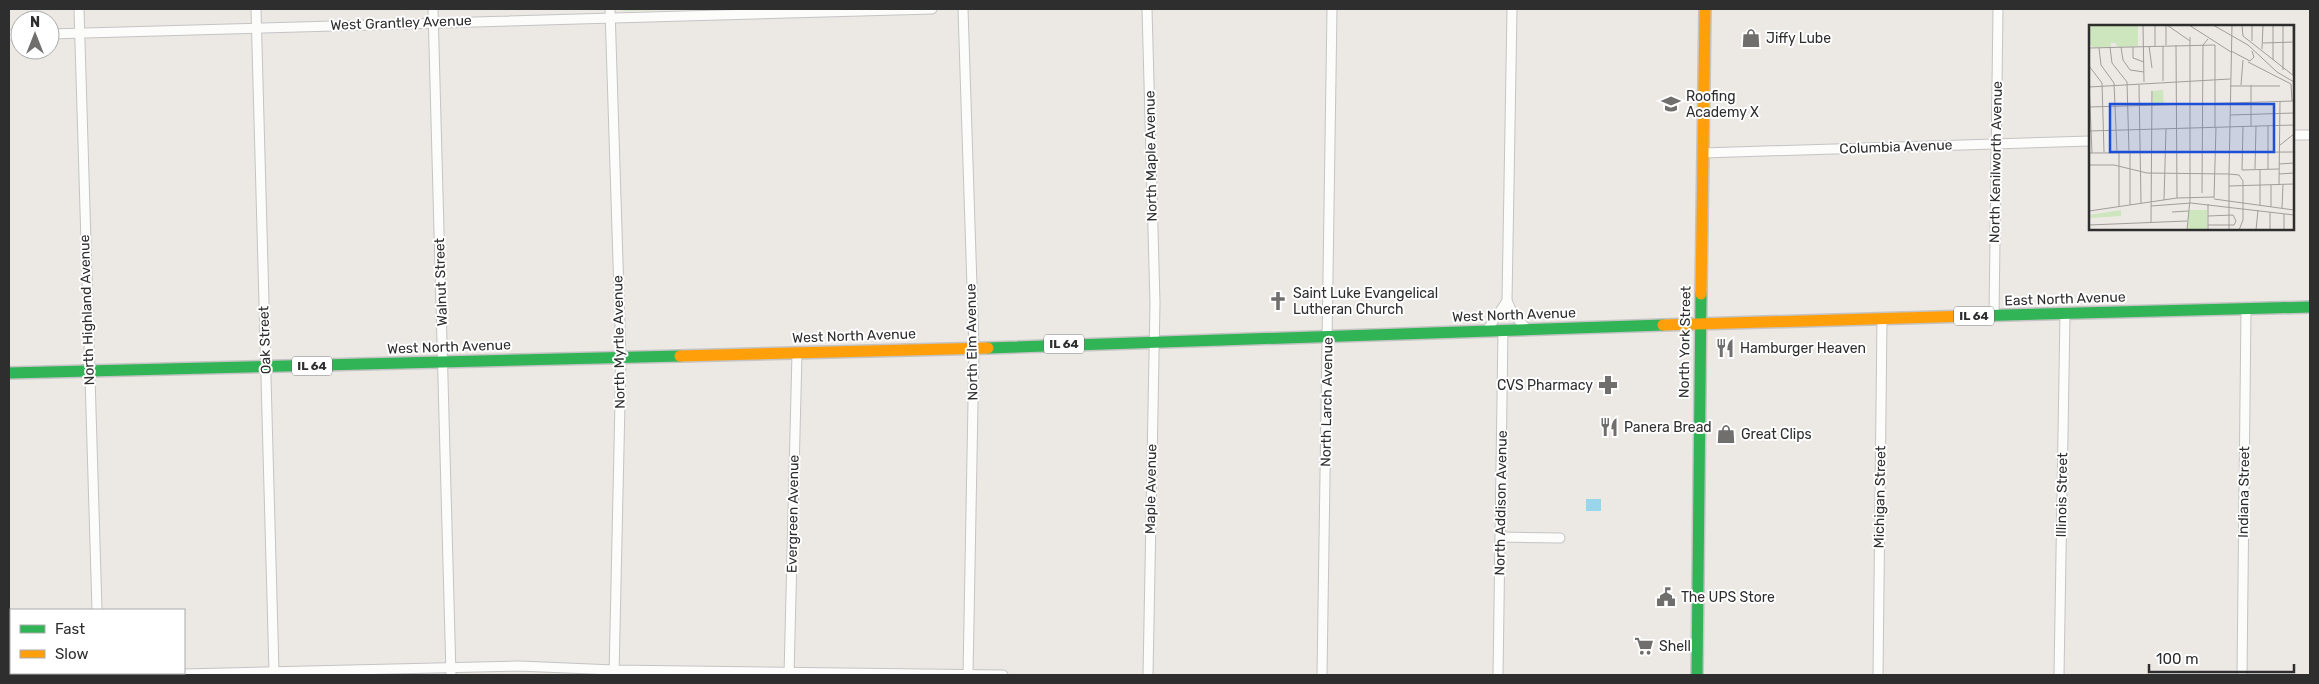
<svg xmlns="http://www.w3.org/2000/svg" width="2319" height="684" font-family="Rubik,sans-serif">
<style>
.green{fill:#cee6be}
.water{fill:#99d6ec}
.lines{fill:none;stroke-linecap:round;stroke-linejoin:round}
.street-casing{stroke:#c5c4c5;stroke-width:11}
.fast-casing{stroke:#c5c4c5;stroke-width:14}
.slow-casing{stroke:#c5c4c5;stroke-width:14}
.street{stroke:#fcfcfb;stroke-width:9}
.fast{stroke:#30b455;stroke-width:11}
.slow{stroke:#ff9f0a;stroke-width:11}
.labels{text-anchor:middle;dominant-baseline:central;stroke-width:4;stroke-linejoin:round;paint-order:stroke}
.shield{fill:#fff;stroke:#6d6d6d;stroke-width:1}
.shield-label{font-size:12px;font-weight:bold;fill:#2e2e2e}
.street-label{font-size:14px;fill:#2e2e2e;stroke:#fff}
.poi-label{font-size:14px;fill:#2e2e2e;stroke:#fff;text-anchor:start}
.inset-road{fill:none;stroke:#a09e9b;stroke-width:1}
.view{fill:#1d4ed8;fill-opacity:0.15;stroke:#1d4ed8;stroke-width:2.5}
.inset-edge{fill:none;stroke:#2e2e2e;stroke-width:2.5}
</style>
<rect width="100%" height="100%" fill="#ece8e4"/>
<polygon class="green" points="617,9 709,9 625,11"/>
<rect class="water" x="1586" y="499" width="15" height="12"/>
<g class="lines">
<g class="street-casing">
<g id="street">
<polyline points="79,9 97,610"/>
<polyline points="256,9 274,672"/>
<polyline points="433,9 451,675"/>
<polyline points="610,9 621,357 614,675"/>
<polyline points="963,9 974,348 968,675"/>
<polyline points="1147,9 1155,303 1148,675"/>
<polyline points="1512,9 1507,301 1513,314 1527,329"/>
<polyline points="50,34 932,9"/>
<polyline points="9,35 20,34"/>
<polyline points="2293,135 2310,135"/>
<polyline points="1703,153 2090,141"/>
<polyline points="1994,316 1998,9"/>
<polyline points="1487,330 1507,301"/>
<polyline points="1501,537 1560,538"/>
<polyline points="99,673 99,675"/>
<polyline points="142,675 519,666 614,670 1003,675"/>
<polyline points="789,675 797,353"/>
<polyline points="1322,675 1332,9"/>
<polyline points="1498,675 1503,330"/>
<polyline points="1878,675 1882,319"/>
<polyline points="2059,675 2065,314"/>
<polyline points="2242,675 2246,309"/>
</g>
</g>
<g class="fast-casing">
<g id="fast">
<polyline points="1970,316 2310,307"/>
<polyline points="988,348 1663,325"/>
<polyline points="9,373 680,356"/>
<polyline points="1697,675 1701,294"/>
</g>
</g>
<g class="slow-casing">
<g id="slow">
<polyline points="1701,294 1705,9"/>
<polyline points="1663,325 1970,316"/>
<polyline points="680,356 988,348"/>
</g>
</g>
<use href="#street" class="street"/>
<use href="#fast" class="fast"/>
<use href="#slow" class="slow"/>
</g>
<defs>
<g id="shop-bare" transform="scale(1.5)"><path d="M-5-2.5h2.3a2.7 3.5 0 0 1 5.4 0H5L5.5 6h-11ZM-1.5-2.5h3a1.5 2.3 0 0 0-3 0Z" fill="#706f6e" stroke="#fff" stroke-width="2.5" paint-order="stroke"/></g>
<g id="school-bare" transform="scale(1.5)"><path d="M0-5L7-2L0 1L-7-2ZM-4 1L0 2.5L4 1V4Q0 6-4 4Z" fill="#706f6e" stroke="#fff" stroke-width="2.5" paint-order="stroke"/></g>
<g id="church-bare" transform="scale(1.5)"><path d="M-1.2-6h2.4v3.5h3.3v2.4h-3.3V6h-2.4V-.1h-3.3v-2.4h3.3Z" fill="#706f6e" stroke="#fff" stroke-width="2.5" paint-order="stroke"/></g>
<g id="restaurant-bare" transform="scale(1.5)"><path d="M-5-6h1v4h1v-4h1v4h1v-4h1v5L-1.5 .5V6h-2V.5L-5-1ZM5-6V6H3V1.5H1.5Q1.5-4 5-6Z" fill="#706f6e" stroke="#fff" stroke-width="2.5" paint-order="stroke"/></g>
<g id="pharmacy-bare" transform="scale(1.5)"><path d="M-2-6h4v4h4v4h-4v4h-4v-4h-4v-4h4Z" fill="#706f6e" stroke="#fff" stroke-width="2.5" paint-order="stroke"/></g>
<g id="civic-bare" transform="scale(1.5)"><path d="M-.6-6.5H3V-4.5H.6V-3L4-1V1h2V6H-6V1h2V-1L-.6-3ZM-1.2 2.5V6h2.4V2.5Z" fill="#706f6e" stroke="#fff" stroke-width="2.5" paint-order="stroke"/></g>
<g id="supermarket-bare" transform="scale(1.5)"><path d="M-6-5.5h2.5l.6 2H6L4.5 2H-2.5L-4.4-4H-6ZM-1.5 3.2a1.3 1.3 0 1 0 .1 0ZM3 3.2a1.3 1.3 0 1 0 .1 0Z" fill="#706f6e" stroke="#fff" stroke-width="2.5" paint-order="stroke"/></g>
</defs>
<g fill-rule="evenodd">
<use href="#shop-bare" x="1751" y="38"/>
<use href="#school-bare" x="1671" y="104"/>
<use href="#church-bare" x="1278" y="301"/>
<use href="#restaurant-bare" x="1725" y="348"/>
<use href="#pharmacy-bare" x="1608" y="385"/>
<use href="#restaurant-bare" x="1609" y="427"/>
<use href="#shop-bare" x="1726" y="434"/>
<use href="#civic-bare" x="1666" y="597"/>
<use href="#supermarket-bare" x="1644" y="646"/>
</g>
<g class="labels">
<g class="shield">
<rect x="1954" y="306.5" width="40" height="19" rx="4"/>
<rect x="1044" y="334.5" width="40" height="19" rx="4"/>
<rect x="292" y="356.5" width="40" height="19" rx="4"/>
</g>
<g class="shield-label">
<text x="1974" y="316">IL 64</text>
<text x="1064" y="344">IL 64</text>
<text x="312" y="366">IL 64</text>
</g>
<g class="street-label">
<text transform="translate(401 23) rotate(-2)">West Grantley Avenue</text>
<text transform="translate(1896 147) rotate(-2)">Columbia Avenue</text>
<text transform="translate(1151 156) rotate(-91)">North Maple Avenue</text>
<text transform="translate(1996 162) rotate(-89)">North Kenilworth Avenue</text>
<text transform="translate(441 282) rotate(-92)">Walnut Street</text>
<text transform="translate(2065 299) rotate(-2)">East North Avenue</text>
<text transform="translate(87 310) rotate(-92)">North Highland Avenue</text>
<text transform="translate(1514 315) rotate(-2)">West North Avenue</text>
<text transform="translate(854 336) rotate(-2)">West North Avenue</text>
<text transform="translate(265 340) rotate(-92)">Oak Street</text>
<text transform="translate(619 342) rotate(-91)">North Myrtle Avenue</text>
<text transform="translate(972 342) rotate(-91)">North Elm Avenue</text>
<text transform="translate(1685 342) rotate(-89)">North York Street</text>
<text transform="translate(449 347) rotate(-2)">West North Avenue</text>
<text transform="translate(1327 402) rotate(-89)">North Larch Avenue</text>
<text transform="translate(1151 489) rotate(-89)">Maple Avenue</text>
<text transform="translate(2244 492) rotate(-89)">Indiana Street</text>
<text transform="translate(2062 495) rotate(-89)">Illinois Street</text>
<text transform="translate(1880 497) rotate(-89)">Michigan Street</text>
<text transform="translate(1501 503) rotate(-89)">North Addison Avenue</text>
<text transform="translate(793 514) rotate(-89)">Evergreen Avenue</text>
</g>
<g class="poi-label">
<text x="1766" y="38">Jiffy Lube</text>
<text x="1686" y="96">Roofing<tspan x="1686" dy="16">Academy X</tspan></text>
<text x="1293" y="293">Saint Luke Evangelical<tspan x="1293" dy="16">Lutheran Church</tspan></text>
<text x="1740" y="348">Hamburger Heaven</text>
<text x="1593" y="385" text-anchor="end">CVS Pharmacy</text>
<text x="1624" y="427">Panera Bread</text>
<text x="1741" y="434">Great Clips</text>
<text x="1681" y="597">The UPS Store</text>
<text x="1659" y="646">Shell</text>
</g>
</g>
<g transform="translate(2089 25)">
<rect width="205" height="205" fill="#ece8e4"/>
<path d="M0,0h49v21l-21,1 -1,-4h-5v4h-18l-4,-3zM74,65l1,15h-11v-14zM32,185v6l-32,2v-3zM99,185h19v20h-19z" fill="#cee6be"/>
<path class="inset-road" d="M54,0l1,57M66,0v21M77,0v20M78,0l23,16M100,0l42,27M124,0l35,20 29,27 17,10M143,0l-3,149 10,1 4,6v39l-4,10M153,0l1,11 51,40M163,0v16M184,0v35M174,18l31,-1M87,20l1,153M60,21l3,22M74,21v35M21,22l2,16 15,19 2,70M32,22l2,13 7,10 14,2M44,22v11l11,4M0,23l126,-3v82M10,23l2,17 13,18 3,69M173,24l1,-24M142,26l19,10 4,-4 -2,-6M159,37l43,22 1,17M0,41l13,17 2,69M194,45v-45M204,50v-50M0,57l3,71M50,60l2,118M152,60l2,-25M141,61h50M0,62l141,-8M141,78l64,-2M0,82l141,-4M141,90l64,-2M162,101v-41M154,102l-1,43 37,-1M0,106l205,-6M191,120l14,-11M0,128l205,-1M190,139l15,-1M0,140h25l33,8 82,1v56M166,144l1,-43M179,144v-43M190,149l15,-1M190,160l1,-84M140,161l65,-2M113,168l1,-148 5,-6M125,173l2,-71M125,174l80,11M75,175l2,-71M41,180v-53M171,180v-36M30,181v-54M62,181l40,-3 103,12M182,182v-22M193,183l1,-23M0,186l88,-13 37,-1M83,187l16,-1M195,189v16M62,197l1,-131M0,200l98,-4M119,200h26l2,-4 -3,-6 -25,1M98,205l3,-30v-163M119,205v-26M167,205l2,-20M181,205v-18"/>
<path class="view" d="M21,79h164v48h-164z"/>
<rect width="205" height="205" class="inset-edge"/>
</g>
<rect width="2319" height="684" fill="none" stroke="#2e2e2e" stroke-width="20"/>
<rect x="10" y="609" width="175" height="65" fill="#ffffff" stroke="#ababab"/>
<rect x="20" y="625" width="25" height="8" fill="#30b455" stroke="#ababab"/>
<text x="55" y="634" font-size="15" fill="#2e2e2e">Fast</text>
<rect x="20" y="650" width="25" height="8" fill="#ff9f0a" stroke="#ababab"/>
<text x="55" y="659" font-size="15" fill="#2e2e2e">Slow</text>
<g transform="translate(35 35)"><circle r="24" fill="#ffffff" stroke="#ababab"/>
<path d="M0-4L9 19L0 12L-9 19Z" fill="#706f6e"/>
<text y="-8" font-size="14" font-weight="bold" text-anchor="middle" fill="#2e2e2e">N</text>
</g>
<path d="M2149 664v8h145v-8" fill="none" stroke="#2e2e2e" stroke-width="2.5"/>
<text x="2156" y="664" font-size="15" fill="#2e2e2e" stroke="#ffffff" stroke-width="4" paint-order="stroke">100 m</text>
</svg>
